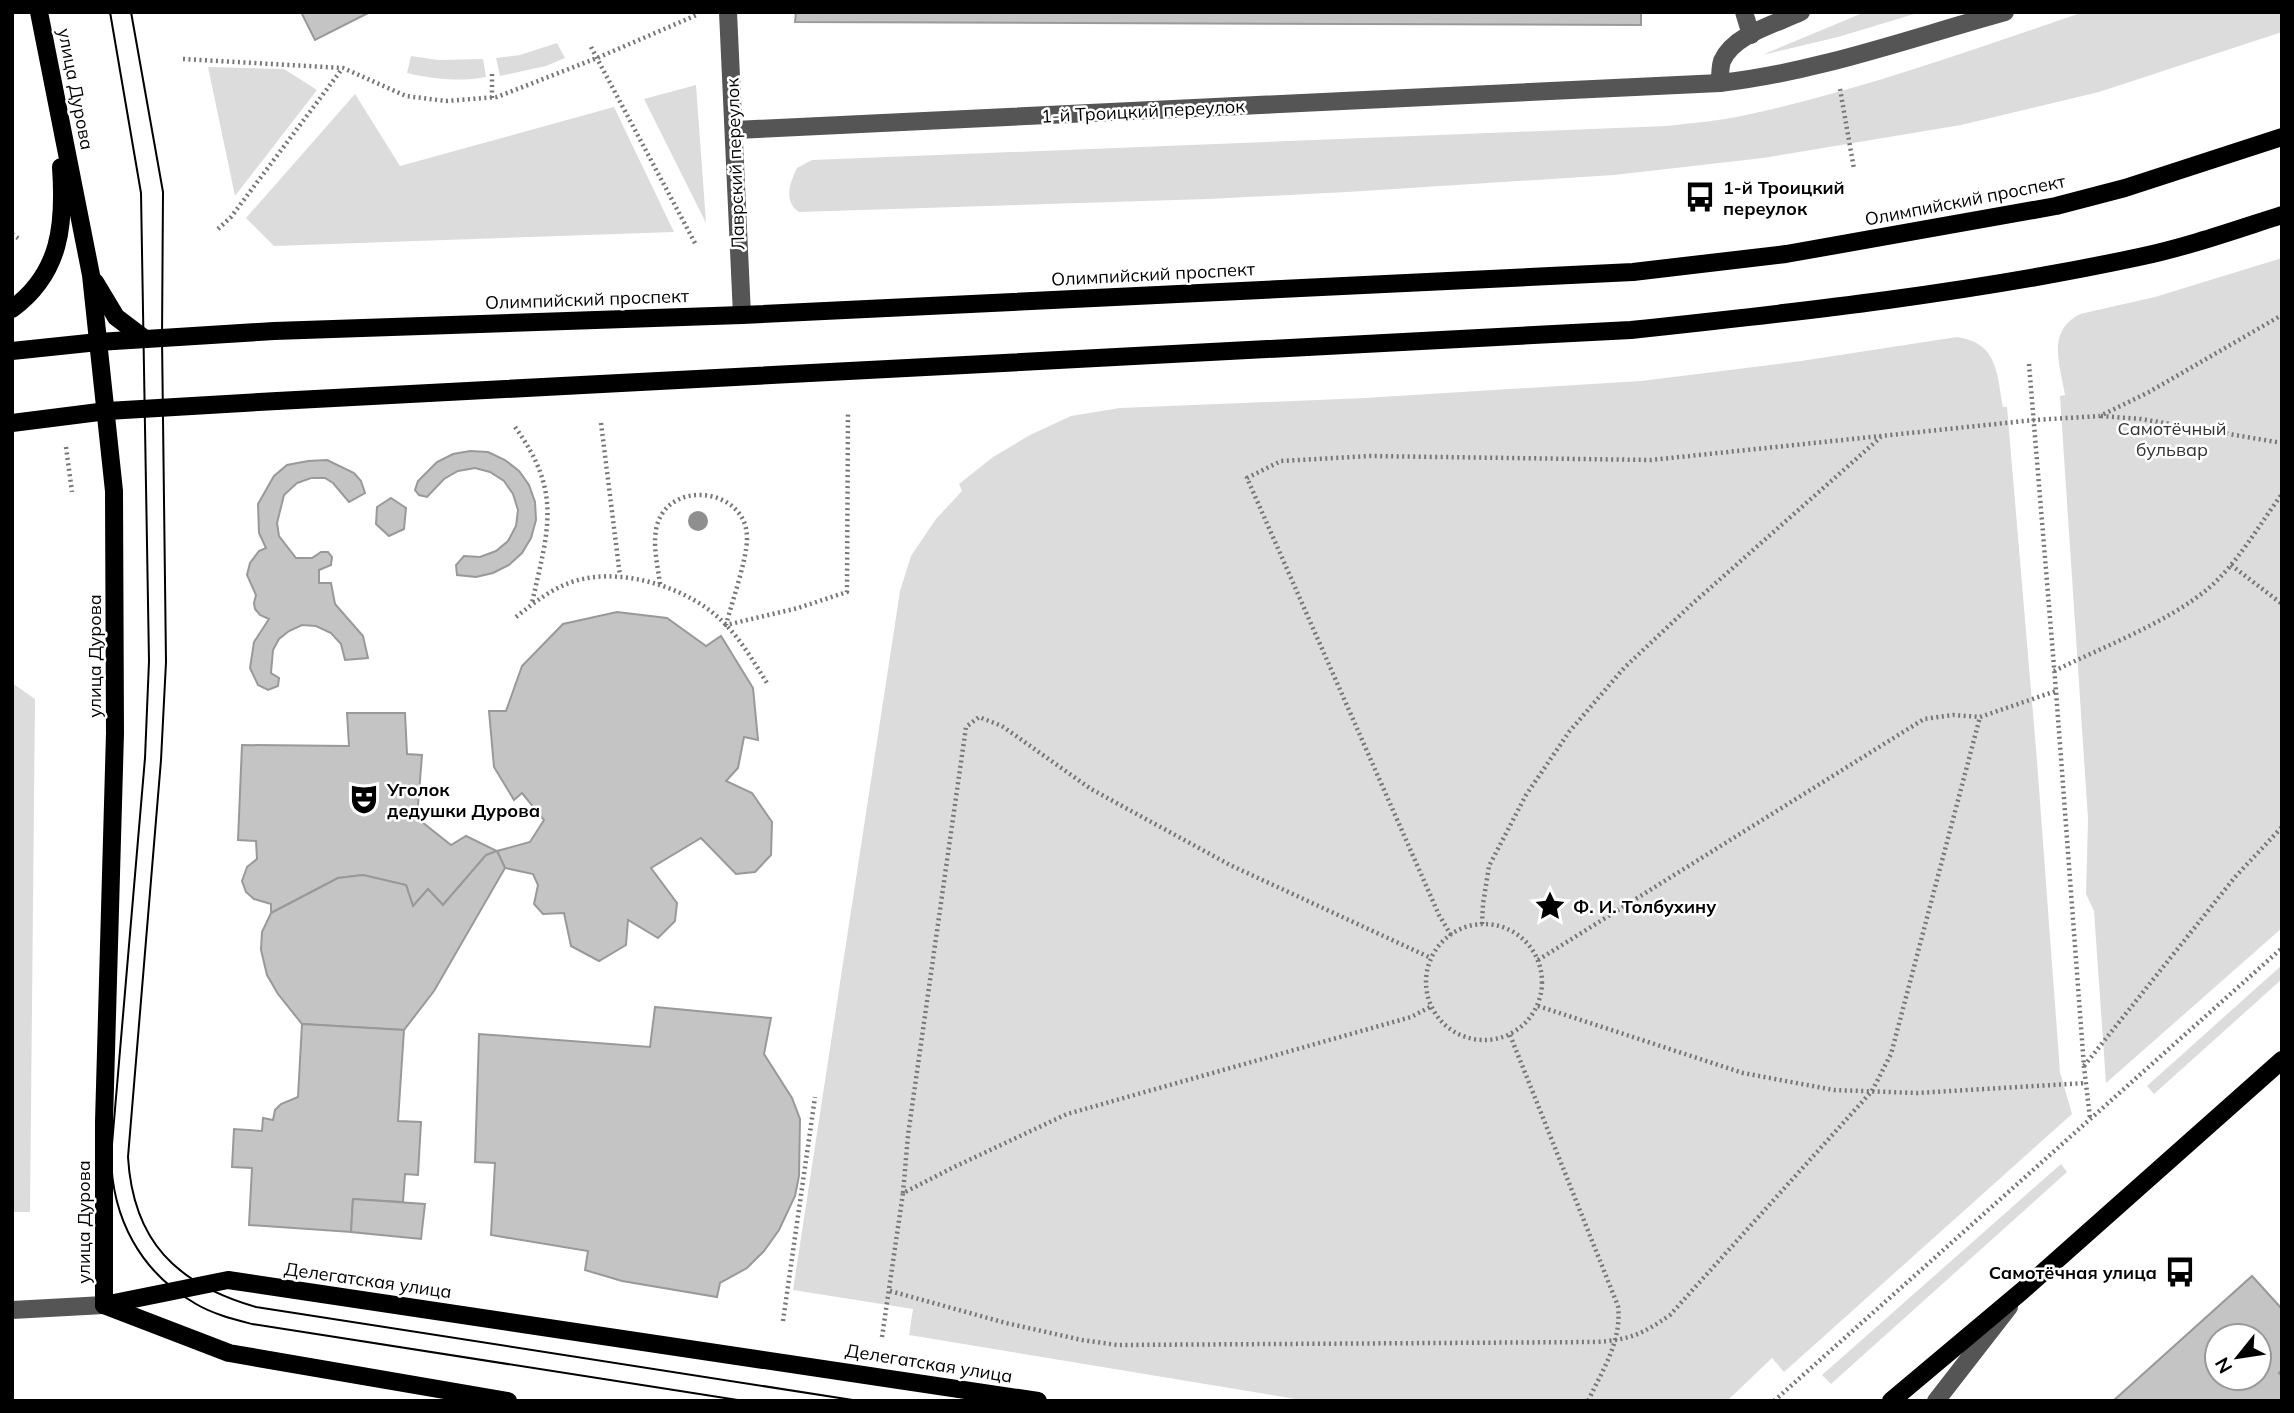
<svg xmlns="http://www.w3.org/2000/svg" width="2294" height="1413" font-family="Mulish,sans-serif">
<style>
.green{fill:#dcdcdc}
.building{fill:#c4c4c4;stroke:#999;stroke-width:2;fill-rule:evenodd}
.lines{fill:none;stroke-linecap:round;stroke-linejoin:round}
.path{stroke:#777;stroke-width:4.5;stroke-dasharray:2 3.5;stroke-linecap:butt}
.minor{stroke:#555;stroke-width:18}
.major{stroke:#000;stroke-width:18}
.tram{stroke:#000;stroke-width:2}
.tree{fill:#8f8f8f}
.labels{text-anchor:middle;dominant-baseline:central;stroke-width:5;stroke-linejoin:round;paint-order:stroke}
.street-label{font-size:18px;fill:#000;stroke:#fff}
.poi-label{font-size:18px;font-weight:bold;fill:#000;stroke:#fff;text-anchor:start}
.park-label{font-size:18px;fill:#333;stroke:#fff}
</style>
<rect width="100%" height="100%" fill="#fff"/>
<g class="green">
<polygon points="1865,12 1921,12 1838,37 1762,55"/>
<path d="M2084,12h198v20l-183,60 -138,33 -198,33 -149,17 -267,17 -139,7 -409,13c-16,-11 -9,-30 -2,-44l15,-8 854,-34c26,-3 54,-5 80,-11 116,-25 226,-65 338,-103z"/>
<polygon points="557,43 565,58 546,66 500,76 496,58 520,55"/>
<path d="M411,56l27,4 45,-1 3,18c-28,5 -52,2 -79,-4z"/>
<polygon points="208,67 284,69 317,90 235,196"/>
<polygon points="696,85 706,223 644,99"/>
<polygon points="355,94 400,166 614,107 674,232 274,246 246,218"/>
<path d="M2282,258v670l-176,155 -12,-172 -8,-17 2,-75 -28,-423 5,-1c-5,-31 -19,-63 15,-81l75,-17z"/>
<path d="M1957,337c41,6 40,37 46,70h4l30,354 23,311 12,42 -288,258 -12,-14 -45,43h-419l-399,-66 4,-26 -120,-19 107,-699 11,-35 25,-37 26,-28 -3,-7 34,-27 37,-22 41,-19 49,-8 245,-10 276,-17 160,-20z"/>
<polygon points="12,683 35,699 30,1212 12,1212"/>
<polygon points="2282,965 2282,979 2154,1094 2147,1086"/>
<polygon points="2061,1164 2067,1172 1831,1384 1822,1375"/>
</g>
<g class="building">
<polygon points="301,12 370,12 315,40"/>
<polygon points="796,12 1641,12 1641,25 795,22"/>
<polygon points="470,451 488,452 505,460 519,471 529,485 535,502 536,520 531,538 522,553 509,565 493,573 476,577 457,575 456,565 464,556 480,557 496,551 508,541 516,526 518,510 513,494 504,481 490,472 475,468 458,471 444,479 427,497 419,495 415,490 418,481 437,462 453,454"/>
<polygon points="327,460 354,473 361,481 365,493 349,502 333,483 325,478 311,478 297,483 284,495 277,523 279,536 296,558 312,558 321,552 328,552 332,557 331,565 319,570 319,583 331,583 335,604 363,636 368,658 345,660 341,644 331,633 316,626 302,625 289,631 279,639 273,650 271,673 279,678 278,686 268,690 258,685 250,668 254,642 269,619 260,615 255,609 254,603 256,595 247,575 250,563 259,551 266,548 259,533 258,504 274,476 287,465 308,461"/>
<polygon points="391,498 406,508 404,529 389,536 376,524 377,507"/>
<polygon points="617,612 667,618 706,646 721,636 753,688 758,740 744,737 738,768 726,781 752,793 772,822 771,855 755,872 736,874 701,838 651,868 677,903 675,921 658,938 628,920 626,945 599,961 571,946 564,913 543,914 534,904 538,885 533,874 505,868 497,851 530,842 544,820 522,793 514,800 494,767 489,711 506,711 522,666 563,624"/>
<polygon points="347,713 405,713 407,754 422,755 417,818 451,845 466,836 497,851 486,855 443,905 428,889 413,906 406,885 363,875 338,878 271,913 271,904 254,899 246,892 242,881 247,867 257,859 256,841 238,840 242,745 349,746"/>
<polygon points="497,851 505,868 434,991 404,1030 302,1024 278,994 267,975 261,950 262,932 271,913 338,878 363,875 406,885 413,906 428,889 443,905 486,855"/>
<polygon points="655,1007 771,1018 764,1054 792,1098 800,1119 799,1176 795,1196 779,1230 764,1251 747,1268 720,1283 717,1297 622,1281 585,1270 588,1251 491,1235 495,1163 475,1162 479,1034 650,1047"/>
<polygon points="302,1024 404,1030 398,1121 421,1122 418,1175 405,1174 403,1202 353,1199 351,1232 249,1225 252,1168 232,1167 234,1129 262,1131 263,1118 273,1120 275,1110 281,1104 298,1097"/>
<polygon points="353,1199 425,1204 421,1239 351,1232"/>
<path d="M2252,1276l30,33v61l-3,3 3,3v25h-169zM2217,1336h42v42h-42z"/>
</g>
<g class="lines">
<g class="path">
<polyline points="591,47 696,245"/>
<polyline points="183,59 343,68 406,96 446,101 497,97 597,58 699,14"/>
<polyline points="492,74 492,98"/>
<polyline points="1840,89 1854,169"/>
<polyline points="218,229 231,217 342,69"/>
<polyline points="12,234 21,240"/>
<polyline points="2029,364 2056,691 2084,1067 2090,1118"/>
<polyline points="2101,416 2141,419 2282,443"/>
<polyline points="601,423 620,576"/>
<path d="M515,427c48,66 33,103 17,176"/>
<polyline points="66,447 72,492"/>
<polyline points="2231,565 2282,604"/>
<path d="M660,584c-2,-17 -7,-36 -4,-54 9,-53 93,-43 91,10 -1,22 -15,62 -21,85l72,-17 49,-16 1,-180"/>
<path d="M516,617c19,-15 36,-29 59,-36 48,-15 119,8 152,45 16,17 28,38 40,57"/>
<path d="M2054,671c49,-24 115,-49 156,-84 29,-26 49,-62 72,-93"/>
<polyline points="1482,924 1483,904 1489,866 1526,795 1569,732 1624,668 1692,604 1881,437"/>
<circle cx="1484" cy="982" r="58"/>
<polyline points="1451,935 1439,915 1247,478 1281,461 1370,456 1651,460 2034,420 2100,416 2149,392 2282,315"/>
<polyline points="1538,960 1924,719 1953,715 1980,717 2056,691"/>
<polyline points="1538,1006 1743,1073 1834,1090 1917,1093 2086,1083"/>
<path d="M1510,1035l108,271c4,35 -15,63 -30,95"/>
<polyline points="2084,1066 2235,877 2282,827"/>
<polyline points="903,1193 908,1135 966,727 979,717 1002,726 1091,789 1230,865 1431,958"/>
<path d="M890,1291l116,32 76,17 35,5 479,-3c33,-2 47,-8 74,-27l202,-224 19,-37 89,-337"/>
<polyline points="783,1321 815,1097"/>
<polyline points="882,1337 903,1193 954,1167 1067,1114 1411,1017 1432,1006"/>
<polyline points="1774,1401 2282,948"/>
</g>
<g class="minor">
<polyline points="728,12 742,315"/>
<polyline points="1744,12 1751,35"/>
<path d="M1720,83c0,-6 0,-16 2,-22 12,-27 54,-37 79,-49"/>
<path d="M735,130l985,-47c97,-11 191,-45 285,-71"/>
<polyline points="12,1310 104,1305"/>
<polyline points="1936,1401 2009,1307"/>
</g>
<g class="major">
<polyline points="39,12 91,275 114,491 115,733 104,1122 104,1305"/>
<polyline points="95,282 116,317 145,339"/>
<path d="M12,309c49,-36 53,-85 49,-142"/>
<polyline points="12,351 98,342 274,331 742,315 1633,272 1786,254 2056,206 2125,188 2282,137"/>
<path d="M12,423l95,-12 170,-10 1354,-71c169,-18 341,-37 508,-73 48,-10 96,-27 143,-42"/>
<polyline points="104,1305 228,1280 1038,1401"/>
<polyline points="104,1305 229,1353 508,1401"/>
<polyline points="1891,1401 2022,1291 2282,1060"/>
</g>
<g class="tram">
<path d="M110,12l31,181 8,468 -4,97 -34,398c1,62 29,116 85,148 17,10 37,15 56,20l492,77"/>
<path d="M131,12l32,180 -1,146 4,324 -5,98 -33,397c5,84 48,127 128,150l603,94"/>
</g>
</g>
<circle class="tree" cx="698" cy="521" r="10"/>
<defs>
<g id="bus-bare" transform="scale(2.415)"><path d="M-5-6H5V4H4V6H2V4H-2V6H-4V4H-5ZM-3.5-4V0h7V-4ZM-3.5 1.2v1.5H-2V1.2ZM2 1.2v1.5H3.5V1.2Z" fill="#000" stroke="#fff" stroke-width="2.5" paint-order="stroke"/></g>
<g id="theatre-bare" transform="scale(2.415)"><path d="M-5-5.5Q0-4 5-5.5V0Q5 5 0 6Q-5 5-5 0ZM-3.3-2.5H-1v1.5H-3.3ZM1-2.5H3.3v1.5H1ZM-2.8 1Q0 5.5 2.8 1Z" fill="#000" stroke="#fff" stroke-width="2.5" paint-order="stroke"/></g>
<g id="sight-bare" transform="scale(2.415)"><path d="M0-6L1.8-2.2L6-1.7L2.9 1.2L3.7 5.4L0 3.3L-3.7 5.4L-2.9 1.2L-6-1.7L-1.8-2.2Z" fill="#000" stroke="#fff" stroke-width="2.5" paint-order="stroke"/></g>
</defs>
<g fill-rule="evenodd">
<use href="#bus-bare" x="1700" y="197"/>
<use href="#theatre-bare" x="364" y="799"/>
<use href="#sight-bare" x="1550" y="906"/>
<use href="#bus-bare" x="2180" y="1272"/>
</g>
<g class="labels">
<g class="street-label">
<text transform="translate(76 89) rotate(79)">улица Дурова</text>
<text transform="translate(1143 111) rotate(-3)">1-й Троицкий переулок</text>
<text transform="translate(735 164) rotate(-92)">Лаврский переулок</text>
<text transform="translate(1965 200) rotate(-11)">Олимпийский проспект</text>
<text transform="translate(1153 274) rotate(-3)">Олимпийский проспект</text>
<text transform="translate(587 299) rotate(-2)">Олимпийский проспект</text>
<text transform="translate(94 656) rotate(-90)">улица Дурова</text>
<text transform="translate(83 1222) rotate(-90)">улица Дурова</text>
<text transform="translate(368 1280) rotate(8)">Делегатская улица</text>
<text transform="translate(929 1363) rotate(9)">Делегатская улица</text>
</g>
<g class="poi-label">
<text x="1723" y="187">1-й Троицкий<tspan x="1723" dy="21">переулок</tspan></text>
<text x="387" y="789">Уголок<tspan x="387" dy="21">дедушки Дурова</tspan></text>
<text x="1573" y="906">Ф. И. Толбухину</text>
<text x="2157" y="1272" text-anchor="end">Самотёчная улица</text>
</g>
<g class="park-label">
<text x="2172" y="428">Самотёчный<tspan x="2172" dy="21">бульвар</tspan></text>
</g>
</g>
<rect width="2294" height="1413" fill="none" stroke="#000000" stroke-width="28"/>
<g transform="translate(2238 1357) rotate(240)"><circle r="33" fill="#ffffff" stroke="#999999" stroke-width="2"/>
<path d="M0-5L12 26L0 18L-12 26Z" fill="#000000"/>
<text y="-10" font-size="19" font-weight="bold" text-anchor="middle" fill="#000000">N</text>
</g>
</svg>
